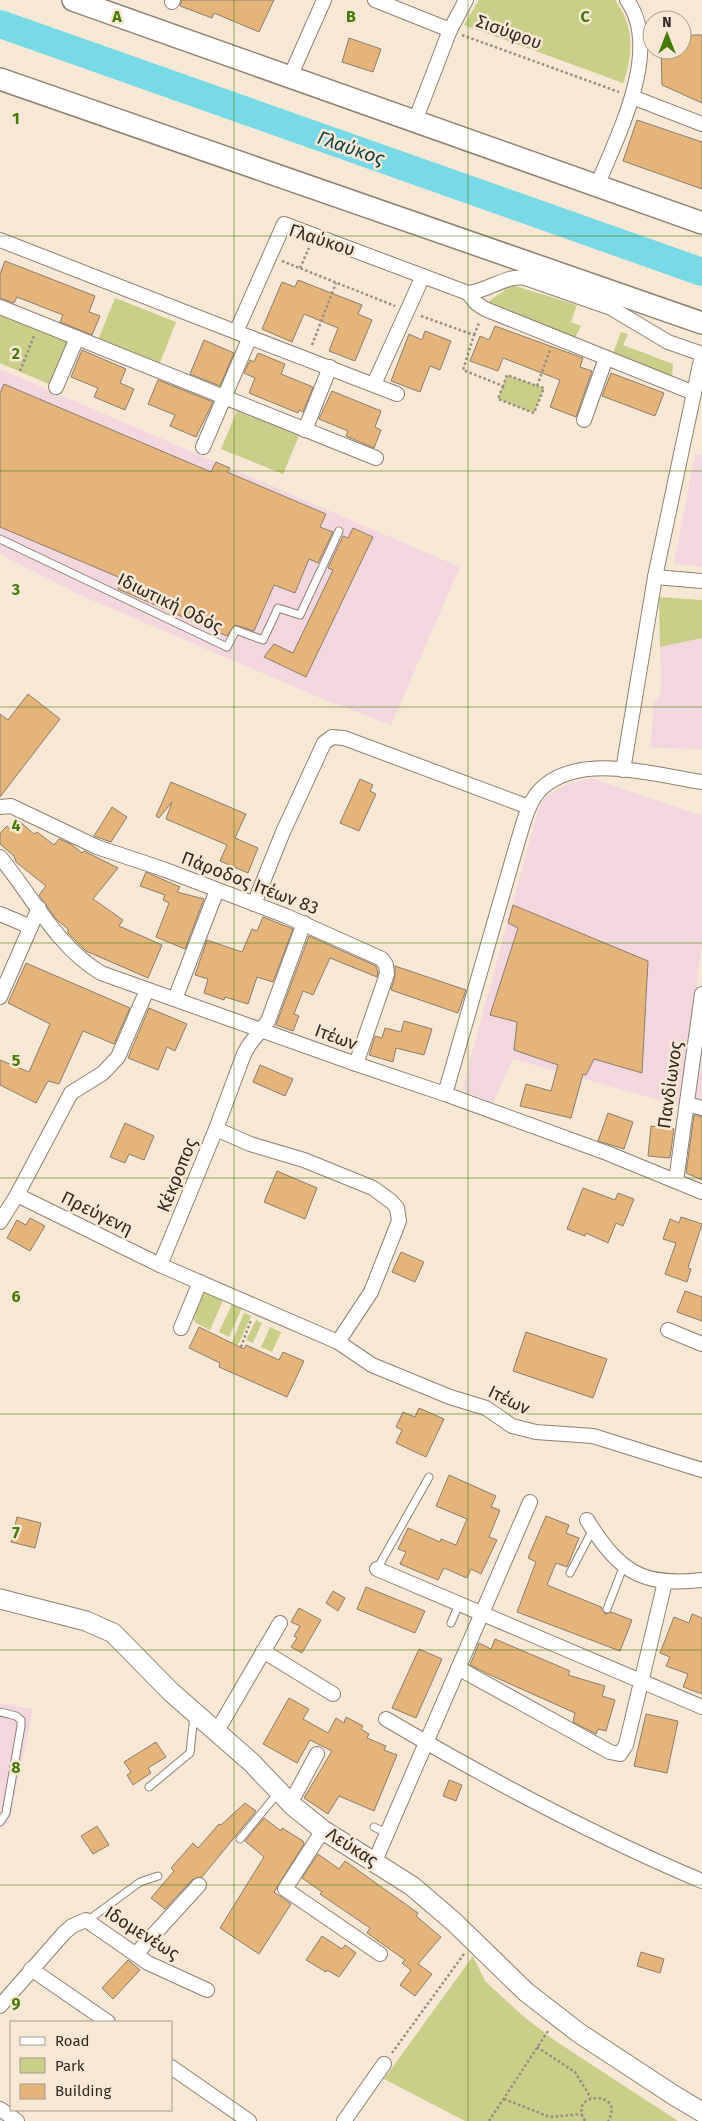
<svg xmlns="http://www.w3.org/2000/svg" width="702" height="2121" font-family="'Fira Sans',sans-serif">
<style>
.industrial{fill:#f2d8de}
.green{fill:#c9ce88}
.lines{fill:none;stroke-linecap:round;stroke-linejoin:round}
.river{stroke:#79dae7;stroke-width:28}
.building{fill:#e4b47a;stroke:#8c7e6d}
.lane-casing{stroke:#8f8171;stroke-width:9}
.street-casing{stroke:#8f8171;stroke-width:16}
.secondary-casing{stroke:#8f8171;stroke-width:21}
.primary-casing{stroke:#8f8171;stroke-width:24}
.path{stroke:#988d80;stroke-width:2.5;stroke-dasharray:2.5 2.5;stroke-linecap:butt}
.lane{stroke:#fff;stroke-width:7}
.street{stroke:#fff;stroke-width:14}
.secondary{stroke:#fff;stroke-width:19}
.primary{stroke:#fff;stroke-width:21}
.grid{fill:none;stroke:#467a0a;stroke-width:1;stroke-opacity:0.55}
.labels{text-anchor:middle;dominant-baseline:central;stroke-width:5;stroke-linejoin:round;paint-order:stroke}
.street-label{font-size:18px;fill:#302a23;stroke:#f7e7d5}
.water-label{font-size:19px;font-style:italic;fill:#113f45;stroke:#f7e7d5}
.grid-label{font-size:16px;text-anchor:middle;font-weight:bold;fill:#467a0a;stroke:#f7e7d5;stroke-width:5;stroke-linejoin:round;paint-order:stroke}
</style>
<rect width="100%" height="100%" fill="#f7e7d5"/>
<g class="industrial">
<polygon points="0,369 460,567 391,725 325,700 80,595 0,554"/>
<polygon points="695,454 702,455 702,567 674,564"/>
<polygon points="702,638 702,749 651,748 653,705 661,692 660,647"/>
<polygon points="592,778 702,816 702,943 680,1106 513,1059 493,1103 462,1090 538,810 544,798 567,784"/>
<polygon points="699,1053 702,1053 702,1101 695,1099"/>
<polygon points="0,1703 33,1709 9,1823 0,1828"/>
</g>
<g class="green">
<path d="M479,0h136c19,25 19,55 8,83l-159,-58z"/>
<polygon points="512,285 577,305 571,322 581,326 574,340 491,306 489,301"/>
<polygon points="115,298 176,322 159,365 98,340"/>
<polygon points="0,312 70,340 51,385 0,363"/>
<polygon points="621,332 628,334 623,345 673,364 672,378 612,356"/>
<polygon points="507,375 544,388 534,413 498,399"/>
<polygon points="237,411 299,436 283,474 221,449"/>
<polygon points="659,597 702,600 702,638 660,647"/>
<polygon points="204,1290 224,1298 210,1330 196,1323 192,1316"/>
<polygon points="232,1304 242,1308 229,1337 219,1332"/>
<polygon points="244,1313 251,1316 238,1345 232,1342"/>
<polygon points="256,1320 262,1323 253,1343 246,1340"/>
<polygon points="270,1327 281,1332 272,1352 261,1347"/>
<polygon points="473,1956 485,1981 523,2016 554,2040 678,2121 465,2121 384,2079"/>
</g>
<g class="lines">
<polyline class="river" points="0,24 702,272"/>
</g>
<g class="building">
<polygon points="182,0 274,0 259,32 214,13 212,18 180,6"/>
<polygon points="682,35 702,35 702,103 662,85 661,50 682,50"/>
<polygon points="349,38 381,49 373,72 342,62"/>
<polygon points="637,120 702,142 702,189 623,161"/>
<polygon points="5,261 95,296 89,312 100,316 92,335 60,322 63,315 17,297 14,303 0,298 0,274"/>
<polygon points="298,280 362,305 358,314 372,320 355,361 329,351 338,328 304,314 292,342 262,329 282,282 295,287"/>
<polygon points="495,326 583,358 580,367 592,371 576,417 550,407 560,380 503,358 498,371 470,361 480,336 489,340"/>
<polygon points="425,331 451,341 440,370 430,366 420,392 391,381 409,334 422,340"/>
<polygon points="204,340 234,353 220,386 190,374"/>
<polygon points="82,350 126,369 120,383 134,389 125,410 94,397 98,388 71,377"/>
<polygon points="258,353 285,364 281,374 313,387 303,412 299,410 298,413 249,393 255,378 244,373 250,360 254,362"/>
<polygon points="611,373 664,393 655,416 602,396"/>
<polygon points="158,380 213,402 196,437 170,426 175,415 148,404"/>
<polygon points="4,384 211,472 216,462 230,468 227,472 326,514 320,527 333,532 318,563 309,559 295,593 274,585 254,631 235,625 227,636 118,589 123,579 0,527 0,393"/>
<polygon points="332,391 381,411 375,427 381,430 374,448 346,436 348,431 319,419"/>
<polygon points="353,528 373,537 306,677 264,657 274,644 293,653 333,570 328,568 343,536 348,538"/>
<polygon points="28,694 60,719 0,797 0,714 8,720"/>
<polygon points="360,779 373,785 370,791 376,794 359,831 340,823"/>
<polygon points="171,782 246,814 235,838 258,848 248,873 220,861 227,845 166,819 172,802 159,818 156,816"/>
<polygon points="112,807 127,817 111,842 94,836"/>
<polygon points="18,820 34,834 37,832 54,845 59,839 71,844 82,853 84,851 118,868 93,899 123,920 119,926 162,945 148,978 86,951 68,933 68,929 56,919 39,895 46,886 16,862 14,856 0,844 0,833 7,826 10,829"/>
<polygon points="146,872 180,887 177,892 204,899 185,949 156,937 169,903 163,900 165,895 140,886"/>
<polygon points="513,905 648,961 642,1073 594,1059 586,1075 583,1074 571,1118 520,1106 526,1084 551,1091 558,1065 514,1050 517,1022 490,1015 518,928 508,923"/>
<polygon points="263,917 293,929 273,982 257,977 248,1004 225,997 224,1000 204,993 208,979 195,975 207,940 242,952 252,929 257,931"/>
<polygon points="309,936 376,966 378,973 377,977 330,958 313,995 303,991 294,1014 299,1016 293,1031 276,1025"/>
<polygon points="26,963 130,1008 114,1044 83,1031 59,1084 48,1081 36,1103 0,1085 0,1060 29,1072 50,1024 8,1003"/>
<polygon points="395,966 466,990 458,1013 391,990 395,976"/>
<polygon points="149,1008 187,1024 175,1051 167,1047 158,1070 128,1058"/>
<polygon points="404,1021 432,1029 424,1055 396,1048 393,1062 369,1055 375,1036 382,1038 385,1028 401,1032"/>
<polygon points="260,1065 293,1079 285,1096 253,1082"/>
<polygon points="608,1113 633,1122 624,1149 598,1141"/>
<polygon points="694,1115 702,1117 702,1180 686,1173"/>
<polygon points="125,1123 154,1136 144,1160 129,1154 125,1163 110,1157"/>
<polygon points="651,1126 674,1129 670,1158 648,1156"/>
<polygon points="277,1171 317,1188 305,1219 264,1202"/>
<polygon points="583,1188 615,1200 618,1193 634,1199 623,1226 616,1223 608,1243 586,1233 585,1236 567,1229"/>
<polygon points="681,1217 702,1224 688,1268 691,1269 687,1282 665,1274 676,1243 663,1239 670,1219 679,1223"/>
<polygon points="30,1218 45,1226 30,1251 7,1238 17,1220 26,1225"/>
<polygon points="401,1252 424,1262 415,1282 392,1272"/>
<polygon points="685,1291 702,1297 702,1321 677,1312"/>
<polygon points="199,1327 244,1349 246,1345 279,1360 283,1352 304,1361 287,1397 219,1367 220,1363 189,1348"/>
<polygon points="526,1332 607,1359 593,1398 513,1371"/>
<polygon points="419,1408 444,1419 426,1457 396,1443 402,1430 396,1427 403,1412 415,1417"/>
<polygon points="449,1475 496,1496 491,1507 500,1510 489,1537 497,1540 481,1574 471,1569 467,1578 444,1568 438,1580 400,1564 406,1552 398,1549 408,1528 440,1542 441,1539 456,1545 467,1519 436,1506"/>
<polygon points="546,1516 569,1525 566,1533 579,1538 567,1567 556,1563 547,1585 601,1607 605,1614 611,1612 632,1620 620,1651 517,1612 536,1562 528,1558"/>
<polygon points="17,1517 41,1523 35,1548 11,1542"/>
<polygon points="366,1587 425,1611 415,1633 357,1609"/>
<polygon points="333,1591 345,1598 338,1611 326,1603"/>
<polygon points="299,1608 321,1620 302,1653 291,1647 297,1638 294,1636 300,1626 291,1622"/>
<polygon points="692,1614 702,1618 702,1694 683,1687 688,1674 666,1666 670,1657 660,1653 674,1617 689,1623"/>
<polygon points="495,1639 570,1671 568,1675 605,1686 602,1696 615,1700 606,1731 598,1729 596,1734 573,1722 575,1713 488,1674 470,1665 479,1643 491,1649"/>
<polygon points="419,1649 442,1659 416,1718 392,1708"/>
<polygon points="289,1698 309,1709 303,1719 328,1733 336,1718 344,1723 346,1717 363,1726 361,1729 369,1734 367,1738 386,1746 384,1750 397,1755 374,1811 339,1796 328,1814 304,1798 332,1751 310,1740 297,1763 263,1744"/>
<polygon points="646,1714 678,1721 667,1773 634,1766"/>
<polygon points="156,1742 166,1757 148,1768 151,1773 133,1785 127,1775 131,1772 124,1762"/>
<polygon points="449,1780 462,1785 456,1801 443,1796"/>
<polygon points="245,1803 256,1811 202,1877 193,1879 165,1909 151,1898 174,1871 171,1868 193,1843 198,1848 219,1824 221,1825"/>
<polygon points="264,1818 281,1831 282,1828 303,1841 304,1844 274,1892 291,1904 259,1954 220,1928 264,1857 245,1841"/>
<polygon points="97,1826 109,1845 93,1854 81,1836"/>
<polygon points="318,1854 339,1869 345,1861 418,1913 416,1916 441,1937 418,1964 432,1974 415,1996 400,1985 411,1970 402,1963 405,1960 367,1933 370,1928 320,1894 322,1892 302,1878"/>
<polygon points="322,1936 342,1949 345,1945 356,1953 339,1977 327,1970 326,1972 306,1960"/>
<polygon points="641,1952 664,1959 660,1973 637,1966"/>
<polygon points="128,1960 140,1970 113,1999 102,1988"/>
</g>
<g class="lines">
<g class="lane-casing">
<g id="lane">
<polyline points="0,539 227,647 236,630 263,640 278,608 300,615 339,531"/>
<polyline points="377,1569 429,1477"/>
<polyline points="570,1573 593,1529"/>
<polyline points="607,1609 624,1565"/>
<polyline points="451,1623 459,1604"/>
<polyline points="0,1712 16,1716 21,1720 21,1726 6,1813 0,1822"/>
<polyline points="149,1787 190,1753 194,1715"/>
<polyline points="374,1827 387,1833"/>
<polyline points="240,1839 278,1793"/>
<polyline points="87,1921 140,1882 158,1876"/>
</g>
</g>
<g class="street-casing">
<g id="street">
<polyline points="375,0 450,30"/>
<polyline points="172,2 173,0"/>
<polyline points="290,77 324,0"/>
<polyline points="632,97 702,124"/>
<polyline points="415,121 450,30 466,0"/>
<path d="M597,186c20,-50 66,-136 30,-186"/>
<path d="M0,240l236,92 48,-108 184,69c20,-2 40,-19 57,-15l86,30 57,34 34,12"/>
<polyline points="468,293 476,303 485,309 694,393"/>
<polyline points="0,307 376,458"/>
<polyline points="236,332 397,394"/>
<polyline points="374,384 423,276"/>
<polyline points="56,387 77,338"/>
<polyline points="584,420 606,358"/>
<polyline points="305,430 330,367"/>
<polyline points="203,447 250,337"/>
<polyline points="655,577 702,581"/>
<polyline points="623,770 655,577 702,355"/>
<polyline points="0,807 11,806 97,847 163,869 286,916 382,959 386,965 387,974 356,1064"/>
<path d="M0,857c33,40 56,89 101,116l255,91 89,30 162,59 95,39"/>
<polyline points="254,904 283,832 324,743 332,737 344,738 529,807"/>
<polyline points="0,914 31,927"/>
<polyline points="304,923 268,1021 249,1045 244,1054 216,1129 160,1265 338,1342 372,1365 450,1397 486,1408 512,1426 536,1432 593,1436 702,1470"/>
<polyline points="0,997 39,908"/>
<polyline points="175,999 217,890"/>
<path d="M445,1094l72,-250c6,-18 10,-42 25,-56 39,-36 113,-13 160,-6"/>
<polyline points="687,1104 702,1108"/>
<polyline points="216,1129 250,1144 304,1160 373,1188 392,1202 397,1208 399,1221 371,1292 338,1342"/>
<polyline points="676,1181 702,994"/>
<polyline points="17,1195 160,1265"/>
<polyline points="0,1222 17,1195 71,1093 103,1073 118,1057 147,990"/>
<polyline points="181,1328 200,1282"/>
<polyline points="668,1330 702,1344"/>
<path d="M587,1520c32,51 54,67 115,60"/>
<polyline points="377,1569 702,1707"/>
<polyline points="263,1651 333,1694"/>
<polyline points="458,1668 610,1752 620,1754 626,1745 665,1582"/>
<path d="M386,1719c102,60 207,116 316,162"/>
<polyline points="217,1731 280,1623"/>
<polyline points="290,1804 317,1754"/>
<polyline points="323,1830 285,1889 380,1954"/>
<polyline points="375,1861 530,1502"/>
<polyline points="136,1954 199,1885"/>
<polyline points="31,1969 108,2022"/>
<polyline points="0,2006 64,1933 72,1926 86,1920 148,1963 207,1990"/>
<polyline points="171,2067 249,2121"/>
<polyline points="0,2109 17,2121"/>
<polyline points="344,2121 384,2064"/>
</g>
</g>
<g class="secondary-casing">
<polyline id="secondary" points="0,1599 86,1621 113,1633 171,1692 251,1762 293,1806 323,1830 412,1886 454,1922 526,1992 579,2033 675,2096 702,2112"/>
</g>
<g class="primary-casing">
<g id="primary">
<polyline points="73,0 702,223"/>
<polyline points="0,79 702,323"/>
</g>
</g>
<g class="path">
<polyline points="462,35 619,92"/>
<polyline points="282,261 395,306"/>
<polyline points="300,268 309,248"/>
<polyline points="421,316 474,335 463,370 503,386 507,375 537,386 550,350"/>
<polyline points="474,335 479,323"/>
<polyline points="312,345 336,283"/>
<polyline points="20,371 34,336"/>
<polyline points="503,386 498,399 534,413 544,388 537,386"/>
<polyline points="241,1347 251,1320"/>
<polyline points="537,2047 575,2072 591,2098"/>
<polyline points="392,2053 464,1954"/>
<polyline points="504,2099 550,2117 582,2114"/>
<polyline points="489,2121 548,2031"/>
<path d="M585,2121c-19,-30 42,-31 23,0"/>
</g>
<use href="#lane" class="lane"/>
<use href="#street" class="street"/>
<use href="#secondary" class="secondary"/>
<use href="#primary" class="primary"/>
</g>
<path class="grid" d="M234,0v2121M468,0v2121M0,236h702M0,471h702M0,707h702M0,943h702M0,1178h702M0,1414h702M0,1650h702M0,1885h702"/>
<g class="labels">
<g class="street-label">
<text transform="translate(509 32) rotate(20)">Σισύφου</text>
<text transform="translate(322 240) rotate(18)">Γλαύκου</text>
<text transform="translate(170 603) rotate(26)">Ιδιωτική Οδός</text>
<text transform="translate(250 883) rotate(21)">Πάροδος Ιτέων 83</text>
<text transform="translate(336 1037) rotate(20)">Ιτέων</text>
<text transform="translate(670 1085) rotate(-82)">Πανδίωνος</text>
<text transform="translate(177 1175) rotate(-68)">Κέκροπος</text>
<text transform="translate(97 1213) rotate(26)">Πρεύγενη</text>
<text transform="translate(509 1400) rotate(26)">Ιτέων</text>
<text transform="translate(352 1847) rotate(32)">Λεύκας</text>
<text transform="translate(142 1933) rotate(32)">Ιδομενέως</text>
</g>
<g class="water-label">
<text transform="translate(351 148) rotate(19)">Γλαύκος</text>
</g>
</g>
<g class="grid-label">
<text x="117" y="22">A</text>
<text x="351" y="22">B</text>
<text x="585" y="22">C</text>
<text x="16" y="124">1</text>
<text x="16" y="359">2</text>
<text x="16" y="595">3</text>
<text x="16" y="831">4</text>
<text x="16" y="1066">5</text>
<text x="16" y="1302">6</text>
<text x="16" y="1538">7</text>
<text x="16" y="1773">8</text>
<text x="16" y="2009">9</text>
</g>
<rect x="10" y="2021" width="162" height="90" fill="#f7e7d5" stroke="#a79b8e"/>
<rect x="20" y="2037" width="25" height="8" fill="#ffffff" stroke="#a79b8e"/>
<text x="55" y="2046" font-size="15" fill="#302a23">Road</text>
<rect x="20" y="2058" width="25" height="15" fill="#c9ce88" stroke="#a79b8e"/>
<text x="55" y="2071" font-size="15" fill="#302a23">Park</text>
<rect x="20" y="2084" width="25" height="15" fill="#e4b47a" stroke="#a79b8e"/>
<text x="55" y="2096" font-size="15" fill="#302a23">Building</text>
<g transform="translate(667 35)"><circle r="24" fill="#f7e7d5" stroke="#a79b8e"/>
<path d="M0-4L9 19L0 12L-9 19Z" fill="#467a0a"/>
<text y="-8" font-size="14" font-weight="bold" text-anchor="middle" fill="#302a23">N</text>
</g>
</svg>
